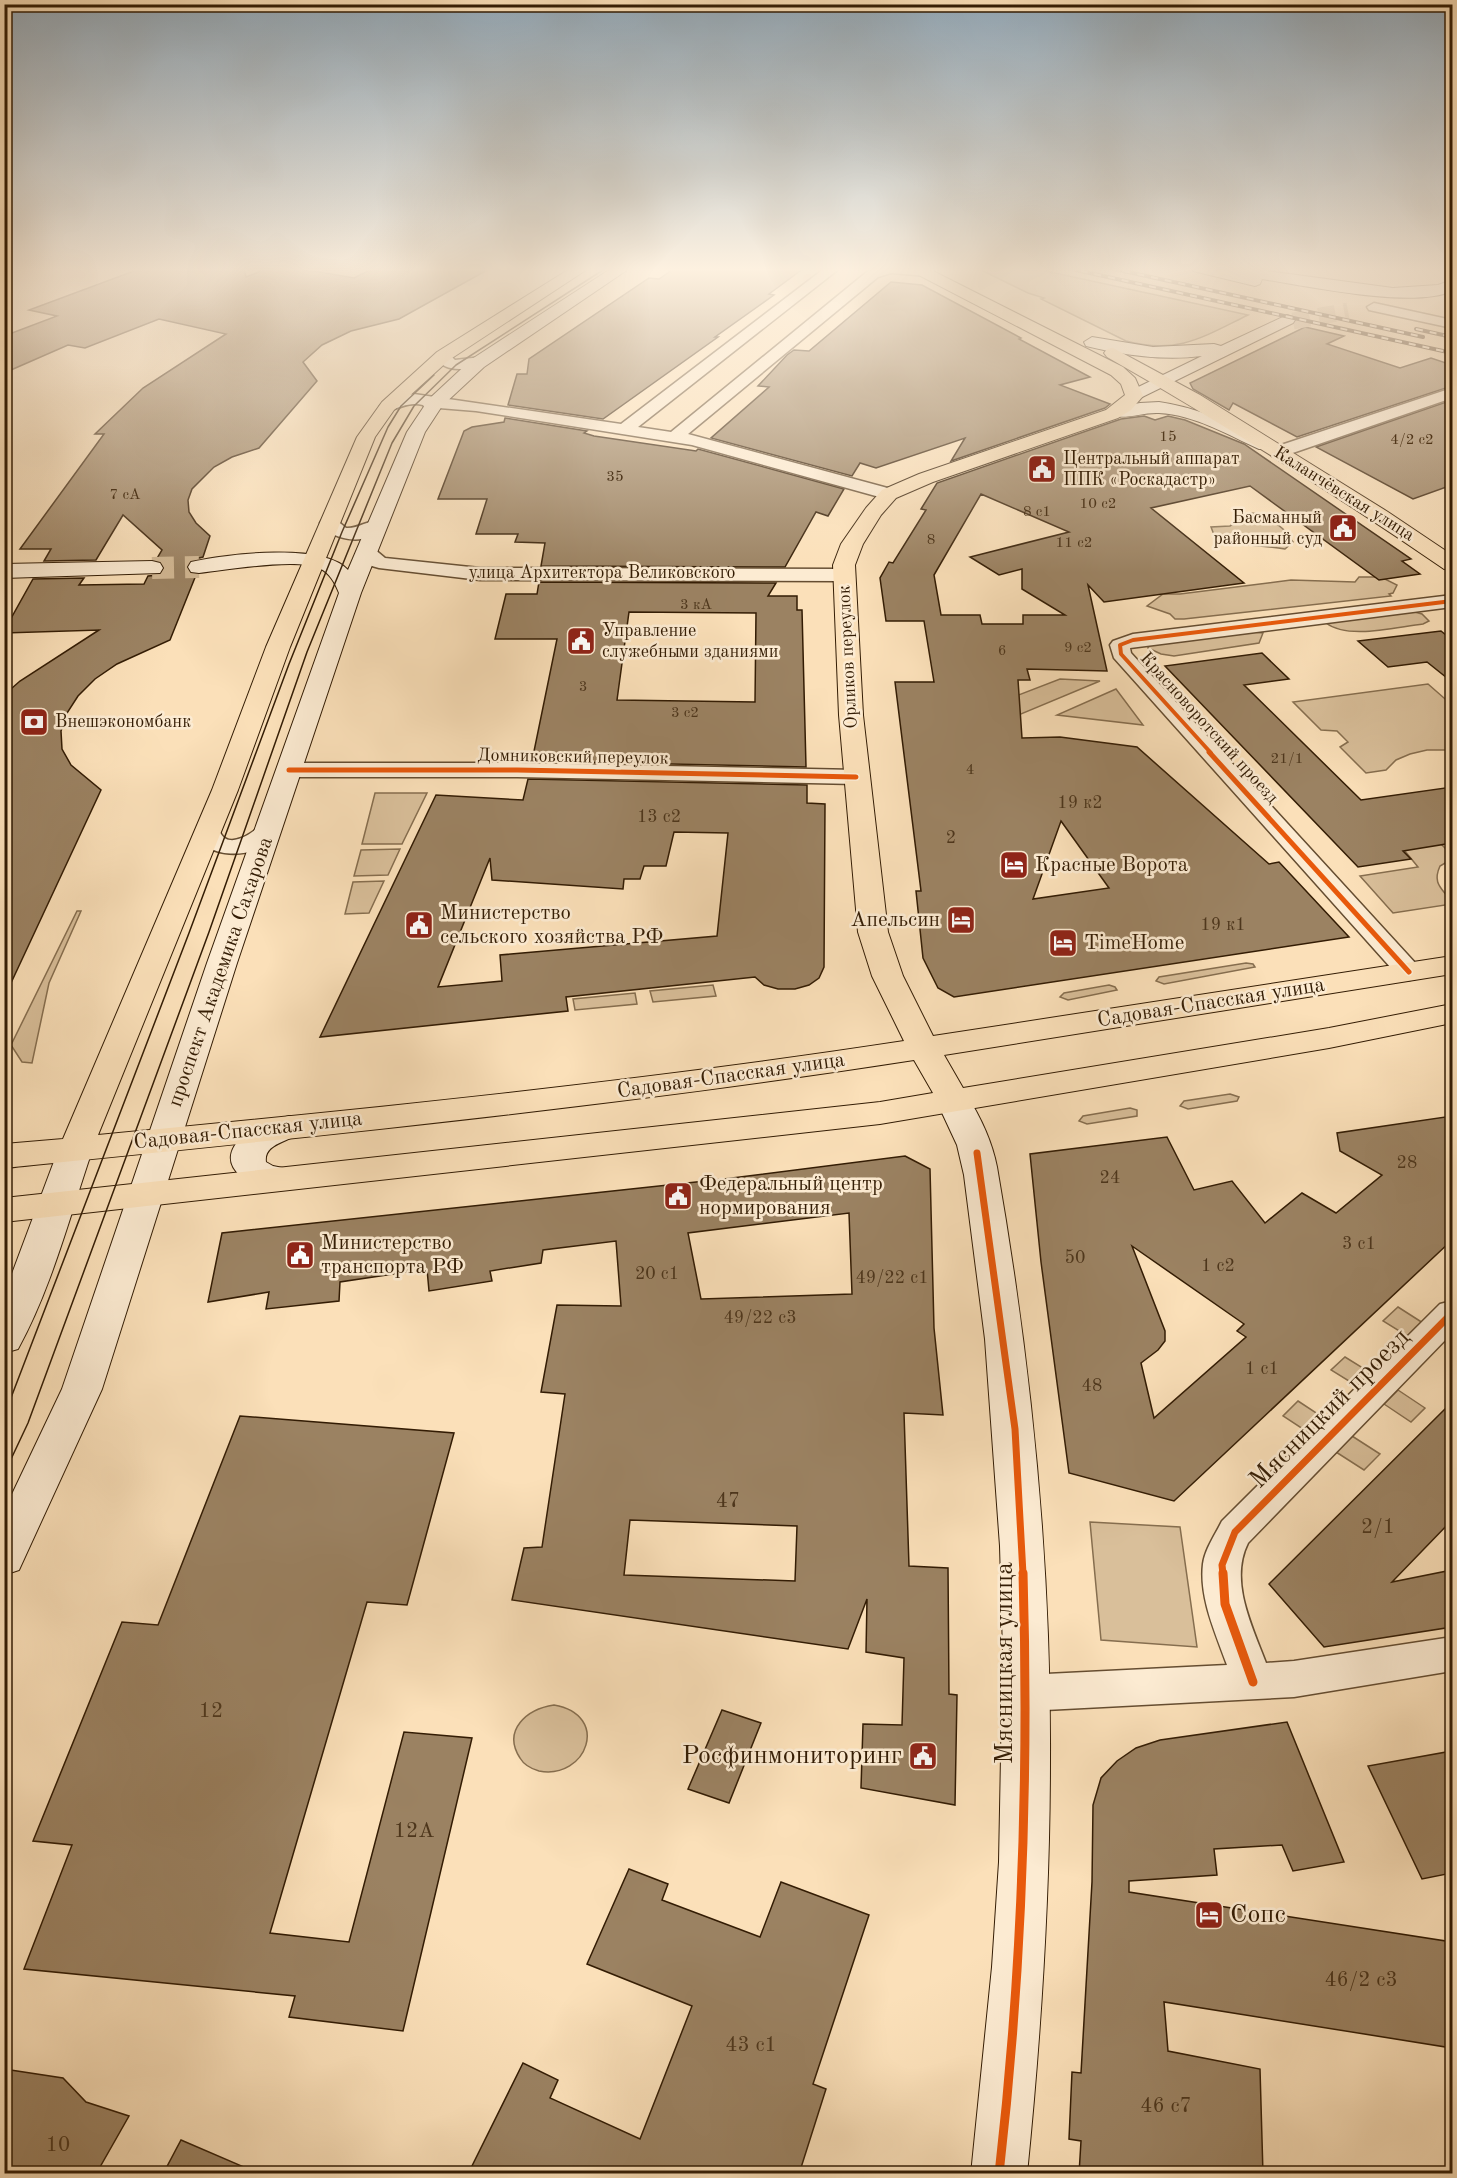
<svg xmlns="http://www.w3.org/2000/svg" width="1457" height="2178" font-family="'Old Standard TT',serif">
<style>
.green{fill:#d9bf9a;stroke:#866e4f;stroke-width:1.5}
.building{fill:#9b8262;stroke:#331c04;stroke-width:1.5;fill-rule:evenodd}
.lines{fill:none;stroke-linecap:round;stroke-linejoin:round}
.secondary-tunnel-far1{stroke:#d3b995;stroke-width:17;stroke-dasharray:17 9;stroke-linecap:butt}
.secondary-tunnel{stroke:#d3b995;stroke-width:22;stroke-dasharray:22 11;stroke-linecap:butt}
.street-casing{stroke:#654d31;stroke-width:3}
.secondary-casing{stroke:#331c04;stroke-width:2}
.primary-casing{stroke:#331c04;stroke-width:2}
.street{fill:#fcebd2;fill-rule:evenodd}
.secondary{fill:#fcebd2;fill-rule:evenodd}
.primary{fill:#fbe0b9;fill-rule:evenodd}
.tram{stroke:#331c04;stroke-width:1.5}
.rail-casing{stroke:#331c04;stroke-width:4}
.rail{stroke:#fcebd2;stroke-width:2;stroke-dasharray:7;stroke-linecap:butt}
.cycleway-far3-casing{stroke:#fcebd2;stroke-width:6}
.cycleway-far2-casing{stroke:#fcebd2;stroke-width:8}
.cycleway-far1-casing{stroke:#fcebd2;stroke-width:10}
.cycleway-casing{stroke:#fcebd2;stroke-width:13}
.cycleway-far3{stroke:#e8590c;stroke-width:4}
.cycleway-far2{stroke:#e8590c;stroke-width:5}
.cycleway-far1{stroke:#e8590c;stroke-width:7}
.cycleway{stroke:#e8590c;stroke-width:9}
.labels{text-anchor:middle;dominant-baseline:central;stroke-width:5;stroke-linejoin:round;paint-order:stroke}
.far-number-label{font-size:15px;fill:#4d361c}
.far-poi-label{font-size:18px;fill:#331c04;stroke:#fcebd2;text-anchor:start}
.far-street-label{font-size:18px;fill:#331c04;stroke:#fcebd2}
.number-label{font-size:18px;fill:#4d361c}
.poi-label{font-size:21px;fill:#331c04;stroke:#fcebd2;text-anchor:start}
.street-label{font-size:21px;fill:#331c04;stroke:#fcebd2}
.near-number-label{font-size:21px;fill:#4d361c}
.near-street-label{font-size:26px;fill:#331c04;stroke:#fcebd2}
.near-poi-label{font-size:26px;fill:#331c04;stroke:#fcebd2;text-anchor:end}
</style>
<rect width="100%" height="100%" fill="#fbe0b9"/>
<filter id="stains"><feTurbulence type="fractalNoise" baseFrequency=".00333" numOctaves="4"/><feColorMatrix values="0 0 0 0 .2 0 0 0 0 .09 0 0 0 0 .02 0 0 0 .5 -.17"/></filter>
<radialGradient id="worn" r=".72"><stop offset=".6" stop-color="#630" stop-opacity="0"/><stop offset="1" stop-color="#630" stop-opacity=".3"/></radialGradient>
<g class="green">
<path d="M977,268h55l216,47c-45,22 -71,40 -122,26l-85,-42 3,-1 -16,-5z"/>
<path d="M1250,513l15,1 18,15 10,13 -8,7c-24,-4 -45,-3 -69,-9l-5,-13 19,-1z"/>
<polygon points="1359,577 1381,577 1397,585 1393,593 1389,594 1391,596 1184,619 1175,619 1170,614 1147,606 1163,594 1180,594 1291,580 1355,582"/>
<path d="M1411,611l11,3 7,7 -6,3c-27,3 -75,16 -97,-1z"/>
<polygon points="1244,631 1263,633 1259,643 1174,656 1161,654 1148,648 1148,645"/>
<polygon points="1060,679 1100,681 1016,716 967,715"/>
<polygon points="1428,684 1452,705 1452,750 1427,750 1410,754 1396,760 1386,770 1366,773 1340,747 1348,742 1337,731 1321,730 1293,702"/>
<polygon points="1116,689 1143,725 1057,715"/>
<polygon points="375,793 427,793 402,844 362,844"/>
<path d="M1438,841l14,14v4l-12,7c-9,20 5,23 12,38l-59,9 -33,-37 58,-9 -18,-22z"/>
<polygon points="400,849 388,875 354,876 361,850"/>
<polygon points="384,881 369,913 345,914 353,882"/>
<polygon points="77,911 81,911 49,983 32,1063 22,1062 11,1045"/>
<polygon points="1246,963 1253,964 1255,967 1164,984 1156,981 1159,977"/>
<polygon points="713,985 716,996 653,1002 650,991"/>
<polygon points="1109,985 1115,987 1117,990 1068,1000 1060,997 1064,993"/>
<polygon points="635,993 637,1004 575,1010 573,999"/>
<polygon points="1230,1094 1239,1097 1237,1101 1188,1109 1180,1106 1184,1101"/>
<polygon points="1130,1108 1137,1110 1137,1116 1087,1124 1079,1121 1083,1116"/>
<polygon points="1398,1307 1423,1323 1409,1337 1383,1321"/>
<polygon points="1345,1357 1371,1373 1357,1386 1331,1370"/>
<polygon points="1398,1390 1425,1408 1411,1422 1384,1404"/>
<polygon points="1298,1401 1324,1418 1309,1433 1283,1416"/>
<polygon points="1352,1436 1380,1454 1364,1470 1336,1452"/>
<polygon points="1090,1522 1180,1527 1197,1647 1101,1640"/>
<path d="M554,1705c57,10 33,75 -15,66 -7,-2 -15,-6 -19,-13 -18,-28 7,-49 34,-53z"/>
</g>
<g class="building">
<polygon points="142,268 244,268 246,277 269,268 296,268 354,278 374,268 491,268 399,319 351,331 322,345 303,362 317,381 259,448 232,457 214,467 192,489 188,500 189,512 196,523 210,536 203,557 191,560 186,566 189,573 196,575 170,640 117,664 95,679 78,696 67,713 61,731 62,749 71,765 101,790 4,998 4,695 20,681 99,630 4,633 4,631 33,579 84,578 79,585 144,584 148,576 160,575 165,569 162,562 156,560 162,550 123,515 96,560 44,561 51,549 20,549 104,434 95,434 143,388 226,334 159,319 85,348 68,345 4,373 4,336 57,316 29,310"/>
<polygon points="675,268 804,268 769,294 774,295 715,337 718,337 603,419 508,405 517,374 527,374 529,359 649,278 659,279"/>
<polygon points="891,282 922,285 1021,338 1019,339 1090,377 1060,385 1110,404 1105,408 951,461 965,438 876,468 860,463 852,476 711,438 769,387 758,386 787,355 794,350 809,351"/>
<polygon points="1305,327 1344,336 1327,344 1400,368 1431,358 1452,365 1452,386 1297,437 1233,403 1229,410 1193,389 1190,383"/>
<polygon points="1452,400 1452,485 1413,499 1316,447"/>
<path d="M1144,416l11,4 13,-4 17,4 59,24 167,115 -9,2 18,13 -41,6 -129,-94 -99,22 93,75 -140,19 -16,-17 19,86 -80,-2 3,11h-12l4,58 38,-1 77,10 132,117 10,-2 70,75 -395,60 -16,-9 -15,-30 -7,-67h5l-26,-209h39l-10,-61h-38l-6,-43 9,-16 4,1 33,-53 -5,-1 16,-26 184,-64zM981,494l88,38 -99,25 29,18 23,-6v20l43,26h-42v9h-41l-2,-9h-39l-7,-40zM1061,821l48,67 -76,11z"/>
<polygon points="505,418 587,431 584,433 594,436 696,451 698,449 844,489 828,516 816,512 785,567 541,566 545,543 515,542 518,534 476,534 487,499 438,499 464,431 472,427 504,422"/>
<path d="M539,582l237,1 -8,13h29v14h5l4,157 -274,-6 25,-122h-62l11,-45h31zM629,612l127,1 -1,89 -138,-2z"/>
<polygon points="1441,631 1452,640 1452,682 1427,662 1388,667 1358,641"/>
<polygon points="1262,653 1289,679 1244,685 1361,800 1452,787 1452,843 1403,851 1411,859 1358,867 1165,666"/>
<path d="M528,779l279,6v18l18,1 -1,163 -5,11 -10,7 -14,4h-17l-14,-4 -9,-8 -189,20 2,14 -248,26 116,-242 87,5zM674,832l54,1 -11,103 -217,19 2,26 -64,6 52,-129 2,22 131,9 1,-10h16l4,-13h22z"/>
<path d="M1452,1116v124l-278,261 -105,-28 -28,-211 -11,-108 137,-17 27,53 38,-9 33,42 37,-30 34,20 46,-38 -42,-24 -3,-18zM1132,1246l112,78 -7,7 9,6 -92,81 -13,-55 17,-13 7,-9v-10z"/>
<path d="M905,1156l25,13 4,159 9,87 -39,-2 5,153 39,2 1,126 8,1 -2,110 -94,-17 2,-64 39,1 2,-67 -38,-6 1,-53 -19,50 -336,-49 12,-52 18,-1 23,-153 -24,-2 16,-87 64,1 -5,-65 -73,9 -2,13 -51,8 2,10 -63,10 -2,-22 -87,13 -1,19 -73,8 3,-17 -61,10 14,-69 502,-54zM849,1213l3,81 -151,5 -13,-66zM630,1520l167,6 -2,55 -171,-6z"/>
<polygon points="1452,1402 1452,1520 1392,1582 1452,1570 1452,1627 1324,1647 1269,1584"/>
<polygon points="240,1416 454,1433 407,1605 367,1602 270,1933 349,1942 404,1732 472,1738 403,2031 289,2017 295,1996 24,1969 72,1845 33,1841 122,1622 158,1625"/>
<polygon points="722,1710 761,1723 729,1803 688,1789"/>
<polygon points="1287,1722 1344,1862 1293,1871 1282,1845 1214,1849 1217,1875 1129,1881 1129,1892 1452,1942 1452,2048 1164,2002 1168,2051 1260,2069 1263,2174 1079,2174 1081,2141 1069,2139 1072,2072 1081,2073 1092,1882 1093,1805 1101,1778 1117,1761 1136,1748 1160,1740"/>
<polygon points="1452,1751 1452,1873 1422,1879 1368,1766"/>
<polygon points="629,1869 668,1884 662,1900 760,1937 781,1882 869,1915 813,2084 826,2089 799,2174 468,2174 523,2063 558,2080 550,2098 640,2139 692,2006 587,1964"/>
<polygon points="4,2069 63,2078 86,2102 129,2116 96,2174 4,2174"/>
<polygon points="181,2140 260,2174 163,2174"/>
</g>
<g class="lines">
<polyline class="secondary-tunnel-far1" points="1293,321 1348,311"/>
<polyline class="secondary-tunnel" points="152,568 199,567"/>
<g class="street-casing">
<g id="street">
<path d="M825,268h15l-202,159 33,5 197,-161 12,-3 52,1 2,3 -2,3 -5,1 -36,-3 -13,4 -190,157 207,56 3,4 -3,4h-12l-191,-53 -216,-34 -37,-3 -7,4 -6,-2 -3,-5c-14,-3 -21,2 -35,6l-8,-5 12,-8 22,-4 207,30z"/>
<polygon points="1374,303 1452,320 1452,328 1369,310 1367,307"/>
<path d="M443,352l5,1 7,7 26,-3 7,4 -2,3c-15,5 -43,11 -50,-8z"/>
<polygon points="1452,388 1452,398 1284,456 1272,456 1270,452 1272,448"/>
<path d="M329,518l6,1 11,9c13,1 24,-10 37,-7l3,4c-15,21 -52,18 -66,-2l3,-4z"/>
<polygon points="366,546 373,548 385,558 480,568 843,569 850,571 852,575 850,579 843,581 480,580 379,568 372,566 357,552 359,548"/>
<polygon points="1452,595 1452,607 1130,648 1131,653 1418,966 1422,972 1418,978 1409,980 1400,978 1114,658 1110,645 1113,641 1133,634"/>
<polygon points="289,763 517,763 856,770 864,772 867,777 864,782 856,784 517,777 289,777 281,775 278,770 281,765"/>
<path d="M269,822l8,2 4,5c-5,7 -9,13 -16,17 -21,12 -63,12 -69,-16l4,-5 8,-2 8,2c2,3 3,6 5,9 9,15 33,-1 40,-10z"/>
<path d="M1452,1301v32l-204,210c-19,38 4,83 18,120l28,-2 158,-24v34l-158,26 -268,14 -14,-5 -6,-13 6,-13 14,-5 201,-10c-11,-31 -28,-67 -24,-101 2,-15 12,-29 19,-43l218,-217z"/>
</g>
</g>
<g class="secondary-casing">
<g id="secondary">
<path d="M612,268h18l-146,99 -42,39 -17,26 -64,161 -124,370 -135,426 -83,181 -15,5v-64l58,-122 145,-426 132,-370c-4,-10 -9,-20 -20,-25 -23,-10 -93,2 -120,5l-8,-1 -3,-5 3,-5c35,-8 133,-20 157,8l59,-138 22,-33 43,-40z"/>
<path d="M1190,268l37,2 2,-2h16l148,20 45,-3 14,-5v11c-39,18 -145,-5 -190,-12l-2,5 -5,2 -62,-15z"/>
<path d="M1287,315l6,2 2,3 -2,3 -159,78 -6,-1 -3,-4 3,-4 74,-36c-40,5 -78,-1 -116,-10l-2,-4 8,-5 61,10 61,-3 7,2z"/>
<path d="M1159,402c41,6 76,23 114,39l3,4 -3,4h-14c-31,-14 -64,-34 -100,-36 -15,-1 -31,6 -45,3l-3,-4 3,-4 26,-5z"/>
<polygon points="152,561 160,563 163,568 160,573 4,578 4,564"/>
<path d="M954,1091l12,3c14,22 26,47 31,73 34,195 54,393 53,591 0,139 -9,277 -23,416h-56l21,-207 7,-105 4,-211 -3,-105 -15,-207 -21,-164 -7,-30 -20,-43 5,-8z"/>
<path d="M289,1116l12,3 5,8c-10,15 -43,14 -40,35l7,4 25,5 5,8 -5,8c-39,11 -98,-22 -48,-56 11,-8 26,-11 39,-15z"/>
<path d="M76,1137l12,3 5,8c-23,67 -41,139 -75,201l-14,4v-58l55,-147 5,-8z"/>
</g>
</g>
<g class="primary-casing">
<g id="primary">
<path d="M571,268h18l-140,92 -55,50 -19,27 -85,210 -52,143 -140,345c269,-26 539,-53 806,-94l-32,-65 -14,-44 -19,-217 -6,-150 8,-21 25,-36 16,-18 37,-16 187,-64 19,-15 -4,-11 -10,-9 -200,-104 -3,-3h19l196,99 12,11 8,18 -12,14 -13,8 -185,64 -37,16 -15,17 -18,29 -8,21 8,150 25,217 15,44 30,60 519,-80v18l-508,81 19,33 366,-60 123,-24v19l-123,25 -449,76 -876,98v-24l876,-96 53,-9 -19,-33c-302,47 -606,77 -910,108v-24l59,-5 149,-349 54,-143 91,-210 25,-35 55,-50z"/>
<path d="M1113,348l87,47 188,117 64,43v15l-8,-1c-109,-75 -222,-146 -337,-212l-3,-4 3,-4z"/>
</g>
</g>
<use href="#street" class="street"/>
<use href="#secondary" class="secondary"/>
<use href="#primary" class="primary"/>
<g class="tram">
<polyline points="4,1416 189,933 289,664 342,532 388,427 401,406 434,375"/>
<polyline points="4,1474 28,1423 209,932 307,652 392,443 414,406 456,365 606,268"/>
</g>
<g class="rail-casing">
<g id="rail">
<polyline points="1067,268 1452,353"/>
<polyline points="1110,268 1423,337"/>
<polyline points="1416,329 1452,337"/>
</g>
</g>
<use href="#rail" class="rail"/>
<g class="cycleway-far3-casing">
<polyline id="cycleway-far3" points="1211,753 1121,654 1120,645 1133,640 1452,601"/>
</g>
<g class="cycleway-far2-casing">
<g id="cycleway-far2">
<polyline points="1209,752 1409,972"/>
<polyline points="289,770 517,770 856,777"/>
</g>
</g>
<g class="cycleway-far1-casing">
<g id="cycleway-far1">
<polyline points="977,1153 1015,1429 1023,1574"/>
<polyline points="1223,1574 1222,1565 1235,1532 1452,1313"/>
</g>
</g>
<g class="cycleway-casing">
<g id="cycleway">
<polyline points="1223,1573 1225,1604 1253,1682"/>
<path d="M999,2174c23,-200 30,-400 24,-601"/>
</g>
</g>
<use href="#cycleway-far3" class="cycleway-far3"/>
<use href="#cycleway-far2" class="cycleway-far2"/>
<use href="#cycleway-far1" class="cycleway-far1"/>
<use href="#cycleway" class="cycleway"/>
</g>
<linearGradient id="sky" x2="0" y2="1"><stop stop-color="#94abbc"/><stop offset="0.47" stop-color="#fdf1e0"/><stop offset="1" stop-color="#fdf1e0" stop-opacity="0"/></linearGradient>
<rect width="1457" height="573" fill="url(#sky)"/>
<defs>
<g id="civic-square" transform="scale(1.5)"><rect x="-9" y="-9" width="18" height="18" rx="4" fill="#8f2418" stroke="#fcebd2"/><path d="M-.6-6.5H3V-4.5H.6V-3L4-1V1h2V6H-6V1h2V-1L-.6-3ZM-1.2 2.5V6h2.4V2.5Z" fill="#fff"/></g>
<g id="bank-square" transform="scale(1.5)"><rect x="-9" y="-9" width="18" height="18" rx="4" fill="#8f2418" stroke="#fcebd2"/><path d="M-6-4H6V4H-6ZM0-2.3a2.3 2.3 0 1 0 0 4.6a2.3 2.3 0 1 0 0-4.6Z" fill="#fff"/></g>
<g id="hotel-square" transform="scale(1.5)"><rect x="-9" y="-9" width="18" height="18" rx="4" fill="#8f2418" stroke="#fcebd2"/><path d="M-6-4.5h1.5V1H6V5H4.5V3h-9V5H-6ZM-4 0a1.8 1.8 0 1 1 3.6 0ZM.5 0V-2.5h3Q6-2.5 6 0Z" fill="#fff"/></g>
</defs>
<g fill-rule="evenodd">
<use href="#civic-square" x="1042" y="469"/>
<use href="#civic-square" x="1343" y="528"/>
<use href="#civic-square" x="581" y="641"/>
<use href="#bank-square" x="34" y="722"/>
<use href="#hotel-square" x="1014" y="865"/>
<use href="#hotel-square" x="961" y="920"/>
<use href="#civic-square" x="419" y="925"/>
<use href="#hotel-square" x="1063" y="943"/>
<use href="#civic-square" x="678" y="1196"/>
<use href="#civic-square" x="300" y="1255"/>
<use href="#civic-square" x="923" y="1756"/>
<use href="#hotel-square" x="1209" y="1915"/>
</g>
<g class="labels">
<g class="far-number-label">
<text x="1168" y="437">15</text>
<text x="1412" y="440">4/2 с2</text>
<text x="615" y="477">35</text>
<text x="125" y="495">7 сА</text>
<text x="1098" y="504">10 с2</text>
<text x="1037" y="512">8 с1</text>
<text x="931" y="540">8</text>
<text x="1074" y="543">11 с2</text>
<text x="696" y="605">3 кА</text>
<text x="1078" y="648">9 с2</text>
<text x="1002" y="651">6</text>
<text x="583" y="687">3</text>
<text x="685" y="713">3 с2</text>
<text x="1287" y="759">21/1</text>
<text x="970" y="770">4</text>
</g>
<g class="far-poi-label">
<text x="1063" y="459">Центральный аппарат<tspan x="1063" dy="21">ППК «Роскадастр»</tspan></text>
<text x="1322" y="518" text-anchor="end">Басманный<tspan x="1322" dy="21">районный суд</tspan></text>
<text x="602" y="631">Управление<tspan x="602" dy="21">служебными зданиями</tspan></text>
<text x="55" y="722">Внешэкономбанк</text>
</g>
<g class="far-street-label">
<text transform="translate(1344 494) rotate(32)">Каланчёвская улица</text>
<text x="602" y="573">улица Архитектора Великовского</text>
<text transform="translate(848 657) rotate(-93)">Орликов переулок</text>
<text transform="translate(1209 728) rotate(48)">Красноворотский проезд</text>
<text transform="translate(573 757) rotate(1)">Домниковский переулок</text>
</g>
<g class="number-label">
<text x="1080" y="803">19 к2</text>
<text x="659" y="817">13 с2</text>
<text x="951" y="838">2</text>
<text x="1223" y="925">19 к1</text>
<text x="1407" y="1163">28</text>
<text x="1110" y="1178">24</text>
<text x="1359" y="1244">3 с1</text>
<text x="1075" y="1258">50</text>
<text x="1218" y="1266">1 с2</text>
<text x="657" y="1274">20 с1</text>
<text x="892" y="1278">49/22 с1</text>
<text x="760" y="1318">49/22 с3</text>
<text x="1262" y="1369">1 с1</text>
<text x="1092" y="1386">48</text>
</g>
<g class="poi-label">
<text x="1035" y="865">Красные Ворота</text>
<text x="440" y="913">Министерство<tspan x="440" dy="24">сельского хозяйства РФ</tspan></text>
<text x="940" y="920" text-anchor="end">Апельсин</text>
<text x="1084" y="943">TimeHome</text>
<text x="699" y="1184">Федеральный центр<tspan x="699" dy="24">нормирования</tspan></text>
<text x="321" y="1243">Министерство<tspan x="321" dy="24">транспорта РФ</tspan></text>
</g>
<g class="street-label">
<text transform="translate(221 972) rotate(-71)">проспект Академика Сахарова</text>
<text transform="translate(1211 1003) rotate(-9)">Садовая-Спасская улица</text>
<text transform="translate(731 1076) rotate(-8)">Садовая-Спасская улица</text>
<text transform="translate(248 1131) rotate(-6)">Садовая-Спасская улица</text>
</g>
<g class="near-number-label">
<text x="728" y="1501">47</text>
<text x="1378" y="1527">2/1</text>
<text x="211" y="1711">12</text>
<text x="414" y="1831">12А</text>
<text x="1361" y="1980">46/2 с3</text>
<text x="751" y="2045">43 с1</text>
<text x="1166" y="2106">46 с7</text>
<text x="58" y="2145">10</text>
</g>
<g class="near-street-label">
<text transform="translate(1330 1409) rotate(-45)">Мясницкий проезд</text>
<text transform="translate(1005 1663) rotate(-90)">Мясницкая улица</text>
</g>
<g class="near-poi-label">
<text x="902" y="1756">Росфинмониторинг</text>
<text x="1230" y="1915" text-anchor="start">Сопс</text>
</g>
</g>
<rect width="1457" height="2178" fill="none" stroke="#fbe0b9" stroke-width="24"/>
<rect x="6" y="6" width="1445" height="2166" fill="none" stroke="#331c04" stroke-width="3"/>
<rect x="12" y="12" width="1433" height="2154" fill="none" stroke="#331c04" stroke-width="1.5"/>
<rect width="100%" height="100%" filter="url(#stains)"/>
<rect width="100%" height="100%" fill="url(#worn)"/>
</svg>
